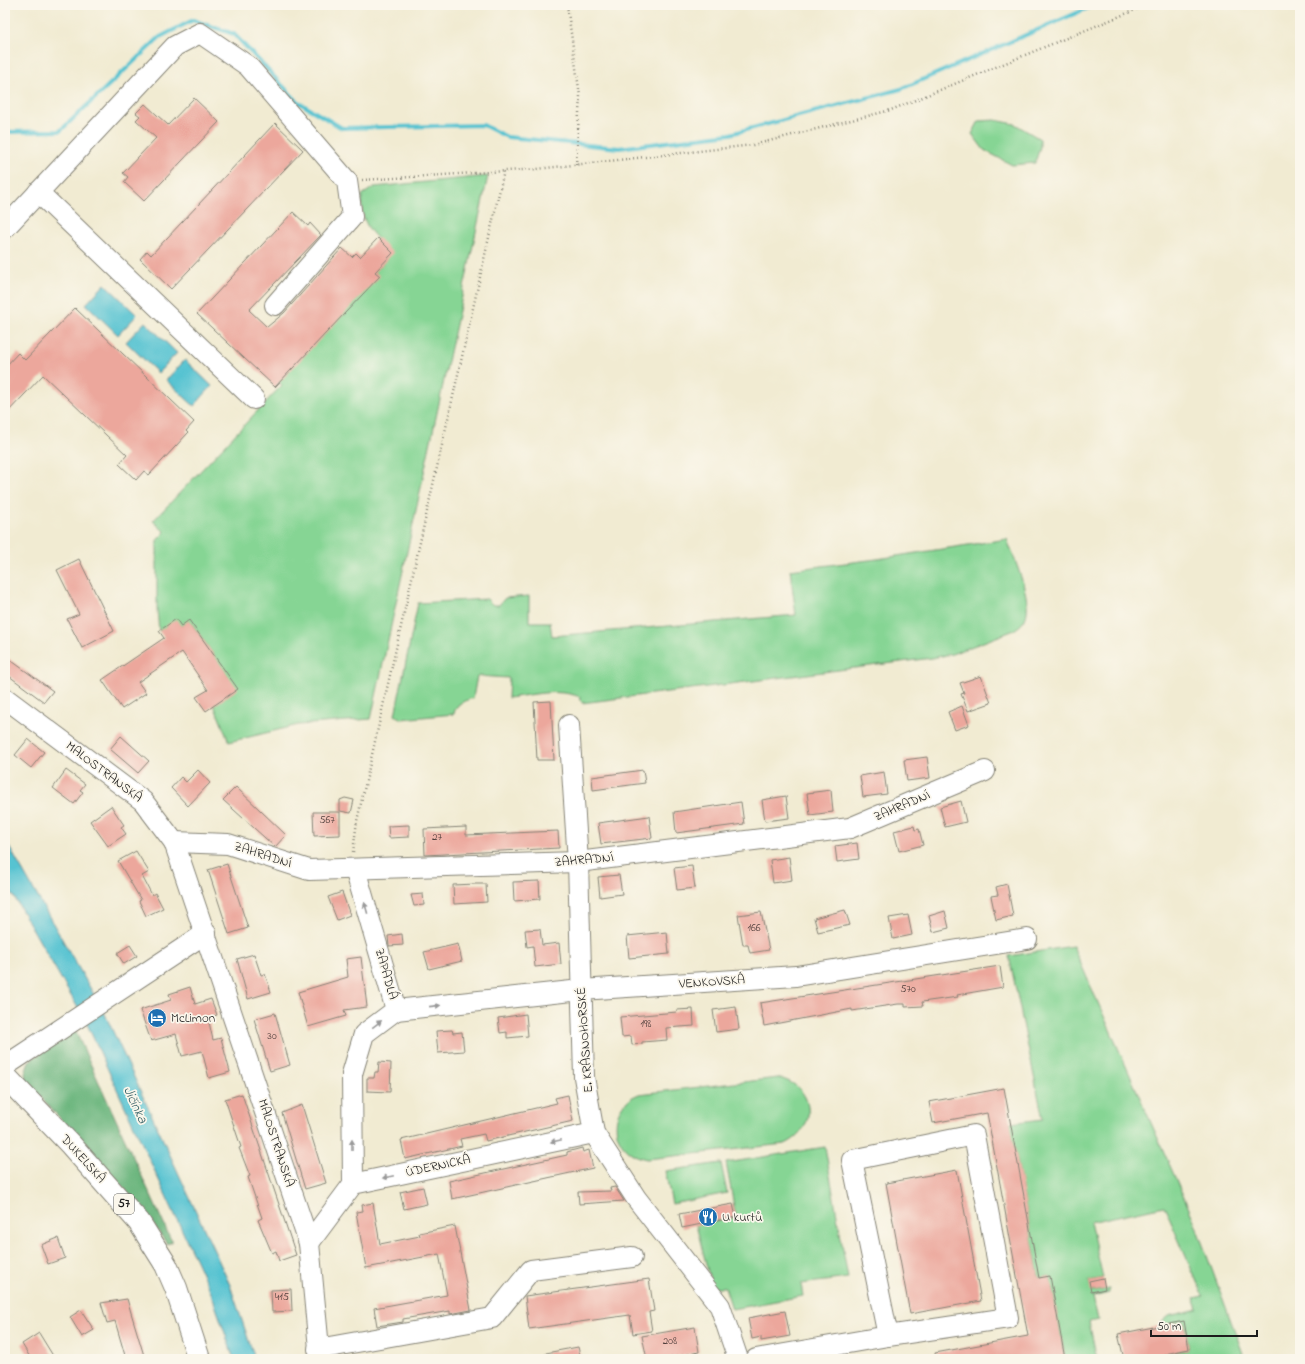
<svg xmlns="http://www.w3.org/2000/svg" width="1305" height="1364" font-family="'Indie Flower',sans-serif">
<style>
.green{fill:#86d594;stroke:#517858}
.forest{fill:#6cb67e;stroke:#44694d}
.water{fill:#57c3d1;stroke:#3a7076}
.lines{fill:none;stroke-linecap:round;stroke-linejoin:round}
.stream{stroke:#57c3d1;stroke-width:4}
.building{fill:#eca79c}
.minor-casing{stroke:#868477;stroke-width:22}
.major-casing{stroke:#868477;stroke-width:24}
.path{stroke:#868477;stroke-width:2.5;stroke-dasharray:1 3;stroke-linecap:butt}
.minor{stroke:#fff;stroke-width:20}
.major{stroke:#fff;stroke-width:22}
.oneway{fill:#999}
.labels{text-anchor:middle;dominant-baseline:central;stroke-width:3.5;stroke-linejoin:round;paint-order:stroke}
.number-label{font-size:11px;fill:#503f3c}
.shield{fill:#fbf7ec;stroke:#5f5e5a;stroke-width:1}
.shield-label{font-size:12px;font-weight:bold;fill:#1c1c1c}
.street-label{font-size:13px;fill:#1c1c1c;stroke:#fbf7ec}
.poi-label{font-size:13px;fill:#1c1c1c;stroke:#fbf7ec;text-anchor:start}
.water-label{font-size:14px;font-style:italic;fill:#345f64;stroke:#fbf7ec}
</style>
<rect width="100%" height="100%" fill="#fbf7ec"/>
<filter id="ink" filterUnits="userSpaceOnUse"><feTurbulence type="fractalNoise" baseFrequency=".025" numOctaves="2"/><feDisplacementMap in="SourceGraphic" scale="8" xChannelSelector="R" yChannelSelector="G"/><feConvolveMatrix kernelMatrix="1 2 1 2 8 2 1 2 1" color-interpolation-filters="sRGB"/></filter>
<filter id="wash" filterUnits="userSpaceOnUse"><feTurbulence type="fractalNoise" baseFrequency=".012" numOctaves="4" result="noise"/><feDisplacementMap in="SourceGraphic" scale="16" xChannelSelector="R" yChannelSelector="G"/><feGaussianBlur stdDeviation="0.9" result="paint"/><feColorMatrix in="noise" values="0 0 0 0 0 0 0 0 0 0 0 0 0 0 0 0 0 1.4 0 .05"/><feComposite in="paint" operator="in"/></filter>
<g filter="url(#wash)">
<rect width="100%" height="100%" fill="#f1ebd2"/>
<g class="green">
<polygon points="995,120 1015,124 1040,139 1040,147 1035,163 1012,165 984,150 972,134 979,121"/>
<path d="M488,176l-117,543 -73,6 -69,17 -15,-37 23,-16 -47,-68 -9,5 -22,5 -2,-21v-70l8,-8 -12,-11 129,-136 -3,-3 100,-106 -4,-4 17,-19c-20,-20 -32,-27 -30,-58l12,-8z"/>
<path d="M1007,539c7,20 22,52 20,73 -1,10 -8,15 -15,19l-60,23 -20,4 -350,45 -2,-6c-23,-9 -48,-2 -72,1l1,-20 -32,-2 -4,22c-11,4 -17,5 -19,16l-53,5 -6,-4 23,-112 69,-4 6,6h6l6,-7 24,-2v26h21l2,14 244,-21 -6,-45 87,-11z"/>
<polygon points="1073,946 1193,1218 1245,1359 1154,1359 1165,1357 1165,1354 1189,1349 1184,1321 1162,1325 1161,1323 1169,1316 1198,1309 1194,1298 1203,1296 1164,1206 1090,1222 1103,1278 1089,1281 1092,1292 1109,1289 1109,1293 1093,1297 1098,1320 1089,1322 1097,1359 1065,1359 1050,1276 1039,1278 1010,1123 1043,1119 1009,956"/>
<path d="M778,1078c37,7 41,51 7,66l-138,15c-37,-6 -42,-52 -8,-65z"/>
<polygon points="825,1147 848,1278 801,1284 803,1296 732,1309 725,1287 712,1287 696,1225 736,1217 726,1163"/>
<polygon points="721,1163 727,1193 672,1204 665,1171"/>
</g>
<polygon class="forest" points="75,1030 172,1242 167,1244 140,1206 26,1081 25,1074 29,1061"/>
<g class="water">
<polygon points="105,284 137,315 118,335 86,304"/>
<polygon points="145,322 177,353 158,373 126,342"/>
<polygon points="185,360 212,386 194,406 166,380"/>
<polygon points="5,840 104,1012 230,1285 255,1359 234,1359 211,1293 86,1022 5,881"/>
</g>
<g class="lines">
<polyline class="stream" points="5,132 60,131 160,37 193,20 234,34 298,102 342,128 483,125 507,137 619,148 730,134 901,89 1095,5"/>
</g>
<g id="blocks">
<g class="building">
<polygon points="194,98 219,122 144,201 124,182 128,177 123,173 156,138 136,120 140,116 136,113 145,104 168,125"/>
<polygon points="275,123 303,150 171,289 140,259 147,251 151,255"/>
<polygon points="293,212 308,226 310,223 321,235 249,310 267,327 284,313 342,248 352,257 356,253 360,257 378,238 393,253 375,272 380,276 275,387 197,314"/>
<polygon points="75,308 194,422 186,431 188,433 149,475 144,471 136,480 119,464 127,455 43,375 5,415 5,367 18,353 25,360"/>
<polygon points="79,559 114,631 82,648 67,619 79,614 57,570"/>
<polygon points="176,619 181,626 189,620 238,689 206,711 196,697 208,690 182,652 138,682 146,693 122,709 102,680 164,638 159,631"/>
<polygon points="5,656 53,691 44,702 5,673"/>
<polygon points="981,676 991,703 968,711 961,694 964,693 960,683"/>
<polygon points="551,701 554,760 537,760 534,702"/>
<polygon points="962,706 969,725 955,730 948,712"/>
<polygon points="121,736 149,761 138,773 110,749"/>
<polygon points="28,739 44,752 31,768 15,755"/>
<polygon points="927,757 930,778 907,781 904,760"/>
<polygon points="66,770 85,784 80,790 83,792 74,804 53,788"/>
<polygon points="198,770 210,783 188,806 171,788 181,777 186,782"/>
<polygon points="643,770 645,783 593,790 592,777"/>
<polygon points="884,772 887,794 863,797 860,776"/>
<polygon points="236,787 286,835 275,847 223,800"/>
<polygon points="831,790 833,812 810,815 807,793"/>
<polygon points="786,796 789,818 765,821 762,800"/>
<polygon points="345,798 354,800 351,813 340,811 340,800"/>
<polygon points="961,801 966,822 945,827 940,807"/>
<polygon points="741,802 744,824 676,833 674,812"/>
<polygon points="111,806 124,825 121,827 126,834 108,846 90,821"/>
<polygon points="313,812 340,812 340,835 314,836"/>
<polygon points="649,816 652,838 601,844 598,823"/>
<polygon points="409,825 409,837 389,838 388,826"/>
<polygon points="914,826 915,830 919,829 923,845 899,851 894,831"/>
<polygon points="466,827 466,835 558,831 559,848 425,855 424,829"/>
<polygon points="857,843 859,859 837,862 835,846"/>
<polygon points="136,851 149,872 142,876 152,895 155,893 163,908 146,916 139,901 141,900 118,861"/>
<polygon points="789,857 792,880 773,883 770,860"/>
<polygon points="227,864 248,928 229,934 208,870"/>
<polygon points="692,866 695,888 677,890 674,868"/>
<polygon points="619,875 622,894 600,897 598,877"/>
<polygon points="539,881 540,899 514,901 513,882"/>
<polygon points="476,884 486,884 487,902 454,904 453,885"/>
<polygon points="1007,884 1013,916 996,920 991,896 998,895 996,887"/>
<polygon points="342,892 350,915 337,920 328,897"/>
<polygon points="423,894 424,905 414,906 411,895"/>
<polygon points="845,910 850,925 818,932 814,918"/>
<polygon points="945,911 949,928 933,932 929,916"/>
<polygon points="761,912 769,950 750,953 748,945 743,945 738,915"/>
<polygon points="908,915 912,935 893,939 889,918"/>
<polygon points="540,929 542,945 559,943 561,964 535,967 533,946 527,947 525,930"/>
<polygon points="667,932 669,954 629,958 627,936"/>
<polygon points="402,934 403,945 389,946 388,936"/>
<polygon points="458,944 462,961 429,969 424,952"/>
<polygon points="130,945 137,956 124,964 117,953"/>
<polygon points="254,954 261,975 265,974 271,992 248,999 237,959"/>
<polygon points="361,957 367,1007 344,1010 346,1016 308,1027 298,992 348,977 346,959"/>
<polygon points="1000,966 1003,987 957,995 958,997 922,1002 923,1006 905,1007 905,1004 898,1004 852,1011 852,1009 764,1026 760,1003"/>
<polygon points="190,987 195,1004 211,999 217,1015 208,1018 213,1040 221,1038 230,1072 209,1078 202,1051 182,1056 176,1034 151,1041 140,1010 171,1000 169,994"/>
<polygon points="736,1007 739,1029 716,1032 713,1010"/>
<polygon points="693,1009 694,1026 666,1028 667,1040 642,1042 642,1044 632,1045 631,1036 622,1037 620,1017 677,1012 677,1010"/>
<polygon points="275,1013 290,1065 270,1071 254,1019"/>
<polygon points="526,1014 528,1036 507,1038 507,1032 500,1033 498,1018"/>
<polygon points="452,1030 453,1033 462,1032 464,1051 438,1053 436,1031"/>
<polygon points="379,1062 391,1063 390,1092 367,1091 367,1078 374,1078 375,1072 378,1072"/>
<polygon points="1004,1088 1039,1278 1050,1276 1065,1359 936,1359 935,1353 1028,1336 987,1113 933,1123 929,1102"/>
<polygon points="242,1094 296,1255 279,1261 276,1251 272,1253 258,1220 262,1218 248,1177 250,1176 239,1148 241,1147 225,1099"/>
<polygon points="568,1095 573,1121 486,1141 484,1134 460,1139 462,1146 405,1159 401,1140 557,1103 555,1098"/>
<polygon points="302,1105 326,1183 305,1189 282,1113"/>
<polygon points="582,1148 583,1152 589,1150 593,1168 452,1199 449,1181 567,1155 567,1152"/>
<polygon points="957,1170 981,1301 910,1314 886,1183"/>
<polygon points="423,1187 427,1204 404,1209 400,1192"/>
<polygon points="615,1187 624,1201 579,1204 578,1192 611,1191 610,1188"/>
<polygon points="373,1203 380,1244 420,1236 419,1233 455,1226 471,1310 450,1314 450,1311 403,1319 403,1322 377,1326 374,1308 447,1295 439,1254 366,1268 356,1212 363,1211 362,1205"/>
<polygon points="733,1204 736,1217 682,1228 679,1214"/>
<polygon points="58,1238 65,1258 48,1264 41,1245"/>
<polygon points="1103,1278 1105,1289 1091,1292 1089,1281"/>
<polygon points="649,1279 654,1311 649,1312 652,1331 633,1334 630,1315 529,1329 525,1296"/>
<polygon points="291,1289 292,1311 272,1312 271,1290"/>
<polygon points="127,1299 132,1316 145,1359 126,1359 115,1321 107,1323 101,1303"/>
<polygon points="81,1310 94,1330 82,1337 70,1317"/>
<polygon points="785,1311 790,1336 761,1341 761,1337 752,1339 748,1318"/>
<polygon points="1184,1321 1189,1349 1165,1354 1165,1357 1154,1359 1124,1359 1118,1334"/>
<polygon points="695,1327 699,1352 662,1359 647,1359 642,1336"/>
<polygon points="39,1333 55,1359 31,1359 22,1344"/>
<polygon points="578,1347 581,1359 546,1359 546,1353"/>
</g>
</g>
</g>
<g filter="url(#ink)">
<use href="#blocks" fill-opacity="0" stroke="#868477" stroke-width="1"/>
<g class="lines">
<g class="minor-casing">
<g id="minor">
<polyline points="38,192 254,399"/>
<polyline points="5,228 175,46 200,33 248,66 347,181 352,217 275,305"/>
<polyline points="5,698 143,801 174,842 309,1243 320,1359"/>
<polyline points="569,725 578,862 584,1077 594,1133 636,1198 720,1306 738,1359"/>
<polyline points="174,842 228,844 309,870 578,862 850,828 985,771"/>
<polyline points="396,1010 581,990 796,976 1027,939"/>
<polyline points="5,1066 206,933"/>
<polyline points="353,1184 352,1074 364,1034 396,1010 355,869"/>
<polyline points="309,1243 353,1184 594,1133"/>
<polyline points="318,1349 492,1318 531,1270 632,1257"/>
<polyline points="756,1359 888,1336 1008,1318 974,1135 852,1160 888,1336"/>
</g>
</g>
<g class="major-casing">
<polyline id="major" points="5,1076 71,1145 139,1222 166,1265 176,1288 199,1359"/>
</g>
<g class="path">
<polyline points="567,5 580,96 576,165"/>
<polyline points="362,180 537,169 753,145 891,110 1147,5"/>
<polyline points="353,852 357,821 504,171"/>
</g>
<use href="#minor" class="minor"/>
<use href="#major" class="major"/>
</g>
<defs><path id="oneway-solid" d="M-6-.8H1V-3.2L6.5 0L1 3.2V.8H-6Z"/></defs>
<g class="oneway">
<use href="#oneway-solid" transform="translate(366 908) rotate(-106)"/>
<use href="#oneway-solid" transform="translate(435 1006) rotate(-6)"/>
<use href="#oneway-solid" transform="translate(377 1024) rotate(-37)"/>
<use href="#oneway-solid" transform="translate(556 1141) rotate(168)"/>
<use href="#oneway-solid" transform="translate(352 1145) rotate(-90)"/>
<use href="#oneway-solid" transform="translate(388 1177) rotate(168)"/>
</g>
</g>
<defs>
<g id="hotel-disc" transform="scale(1)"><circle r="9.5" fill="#1f6fb2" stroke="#fbf7ec"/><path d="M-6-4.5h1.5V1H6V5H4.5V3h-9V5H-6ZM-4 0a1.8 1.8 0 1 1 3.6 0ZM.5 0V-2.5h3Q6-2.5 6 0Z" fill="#fff"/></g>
<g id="restaurant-disc" transform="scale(1)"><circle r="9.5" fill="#1f6fb2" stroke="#fbf7ec"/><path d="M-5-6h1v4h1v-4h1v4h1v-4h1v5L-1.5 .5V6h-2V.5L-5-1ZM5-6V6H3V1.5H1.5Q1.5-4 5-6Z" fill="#fff"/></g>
</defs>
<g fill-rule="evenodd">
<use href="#hotel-disc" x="157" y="1018"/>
<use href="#restaurant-disc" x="708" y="1217"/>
</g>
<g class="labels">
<g class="number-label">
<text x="327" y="820">567</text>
<text x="437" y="837">27</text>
<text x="754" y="928">166</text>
<text x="908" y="989">570</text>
<text x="646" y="1024">198</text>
<text x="272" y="1036">30</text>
<text x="282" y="1297">415</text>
<text x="670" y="1341">208</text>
</g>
<rect class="shield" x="114" y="1194" width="20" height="20" rx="3"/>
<g class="shield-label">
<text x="124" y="1204">57</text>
</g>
<g class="street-label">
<text transform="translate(104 772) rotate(37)">MALOSTRANSKÁ</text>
<text transform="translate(902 806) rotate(-23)">ZAHRADNÍ</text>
<text transform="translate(263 855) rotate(18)">ZAHRADNÍ</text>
<text transform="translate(584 860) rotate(-5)">ZAHRADNÍ</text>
<text transform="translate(386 974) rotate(74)">ZAPADLÁ</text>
<text transform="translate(712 982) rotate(-4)">VENKOVSKÁ</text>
<text transform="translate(585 1040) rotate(-94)">E. KRÁSNOHORSKÉ</text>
<text transform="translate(276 1143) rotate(72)">MALOSTRANSKÁ</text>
<text transform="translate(83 1159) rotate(48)">DUKELSKÁ</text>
<text transform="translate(438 1166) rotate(-12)">ÚDERNICKÁ</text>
</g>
<g class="poi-label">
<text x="171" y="1018">McLimon</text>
<text x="722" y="1217">U kurtů</text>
</g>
<g class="water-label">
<text transform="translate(135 1105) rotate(65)">Jičínka</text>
</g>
</g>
<rect width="1305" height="1364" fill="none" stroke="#fbf7ec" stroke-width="20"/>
<path d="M1151 1330v6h106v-6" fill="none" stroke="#1c1c1c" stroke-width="2"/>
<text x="1157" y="1330" font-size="12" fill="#1c1c1c" stroke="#fbf7ec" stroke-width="3" paint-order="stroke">50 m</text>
</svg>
